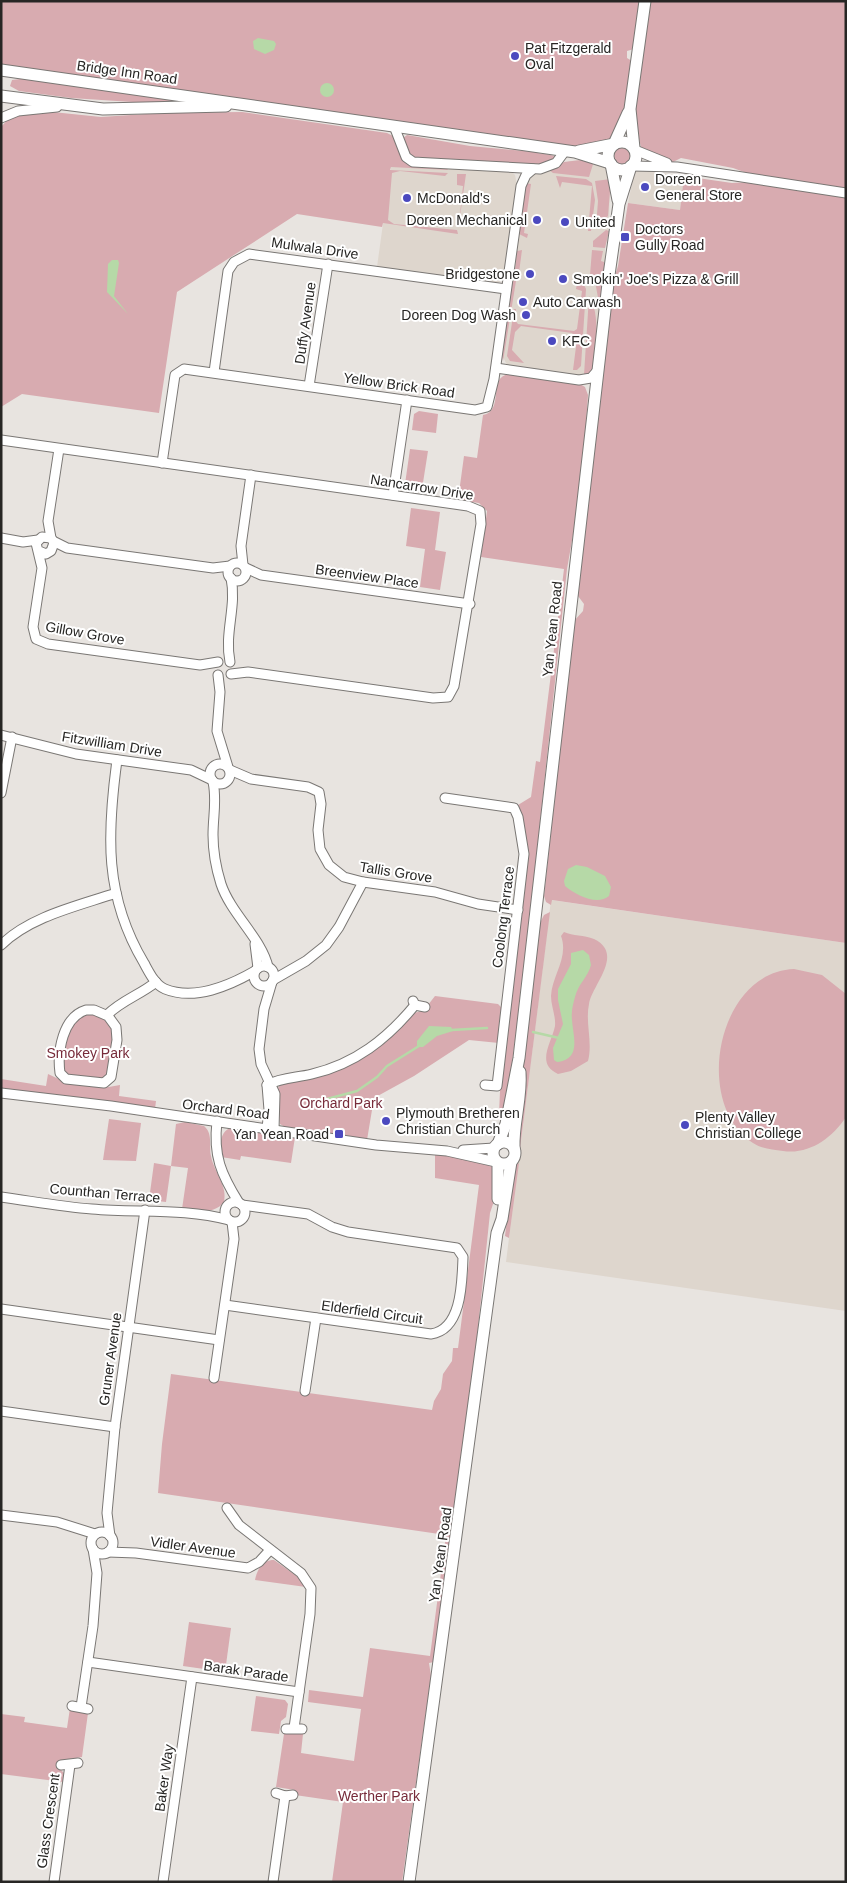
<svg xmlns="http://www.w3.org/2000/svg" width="847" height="1883" font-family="Arial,sans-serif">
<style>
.built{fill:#ded6cd}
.green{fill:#d8abb0}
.water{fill:#b6d9a7}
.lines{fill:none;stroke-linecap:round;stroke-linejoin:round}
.stream{stroke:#b6d9a7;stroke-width:2.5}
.minor-casing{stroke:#7a7774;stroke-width:11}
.major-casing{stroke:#7a7774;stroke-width:13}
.minor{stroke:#fff;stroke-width:9}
.major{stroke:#fff;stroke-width:11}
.poi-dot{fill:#4b49bf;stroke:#fff;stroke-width:2}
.labels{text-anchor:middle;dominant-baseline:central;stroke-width:4;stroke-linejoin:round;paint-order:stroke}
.poi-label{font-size:14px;fill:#272624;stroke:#fff;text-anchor:start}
.street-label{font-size:14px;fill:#272624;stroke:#fff}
.park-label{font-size:14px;fill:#772b3a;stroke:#fff}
</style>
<rect width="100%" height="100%" fill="#e8e4e0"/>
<g class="built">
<polygon points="395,137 403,160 408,164 511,171 515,175 517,185 504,274 500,282 493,283 377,267"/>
<polygon points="581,160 607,168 610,184 609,231 605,248 605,278 595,365 591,373 585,376 507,365 502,355 526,180 533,172 544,171 570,161"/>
<polygon points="635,169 684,176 680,210 628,203"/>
<polygon points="551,900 846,943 846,1311 506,1262"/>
</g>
<g class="green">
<polygon points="1,1 642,1 634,49 627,51 627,58 632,61 623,118 612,140 574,147 1,65"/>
<polygon points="651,1 846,1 846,189 755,176 733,168 681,158 673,162 641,147 635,123 636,106"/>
<polygon points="28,78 201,100 163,104 71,98 19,91 10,86 12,80"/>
<polygon points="43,111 101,117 161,113 242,112 387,133 395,137 406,163 446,167 448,170 391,167 390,170 448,173 445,176 400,171 392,173 388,220 394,224 457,230 458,234 383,223 382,227 297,214 177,292 159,413 22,394 1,407 1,127 11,116"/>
<path d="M407,135l63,11 65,6c7,3 17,1 22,6l-20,7 -122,-7 -5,-1 -7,-19z"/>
<circle cx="622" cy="156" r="8"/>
<polygon points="581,160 594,161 589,177 553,173 549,170 564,162"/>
<polygon points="457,174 466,174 459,223 463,186 457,185"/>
<polygon points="556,176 586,179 592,183 595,200 591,231 588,231 592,186 562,182 560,188"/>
<polygon points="684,176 732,183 750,182 846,197 846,943 552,900 551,905 546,902 544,896 574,621 583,611 584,604 578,596 614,279 618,266 628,203 680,210"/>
<polygon points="611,179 608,216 596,227 598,201 595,181"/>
<polygon points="526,183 531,184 524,233 528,234 527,238 519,234"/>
<polygon points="606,230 609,231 605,248 593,247 593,241"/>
<polygon points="522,250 518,280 514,279 517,251"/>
<polygon points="592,250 603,251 601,261 604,262 605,281 600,309 595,281 590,275"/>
<polygon points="512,281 516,281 503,361 502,355"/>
<polygon points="582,281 586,289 581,366 577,370 573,370 577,339 572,333 521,326 515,332 512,350 524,363 510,361 507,356 514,309 516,309 515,320 518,324 574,331 577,329 582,291 576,289 577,284"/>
<path d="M589,296c11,14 9,62 1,79h-6z"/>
<path d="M509,374l71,10 5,3 3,8 -3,45 -8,72 -10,57 -43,404 -19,142 -6,-1 1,-23 22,-185v-91l-4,-10 13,-8 5,-36 4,1 24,-193 -83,-12 6,-46 -8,-8 -21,-3 6,-44 13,2 6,-43c22,-4 4,-38 26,-41z"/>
<polygon points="419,411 438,414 436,433 412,430 414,414"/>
<polygon points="410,449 428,451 422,489 408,487 405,484"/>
<polygon points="411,508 440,512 435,550 446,552 440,590 420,587 425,549 406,546"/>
<polygon points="550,912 520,1149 518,1147 524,1056 540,923 544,915"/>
<path d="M564,932c9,4 20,3 30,7 31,15 -2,46 -5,65 -4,19 4,38 -1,57l-17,10 -13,3c-23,-10 -6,-32 -3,-48 1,-10 -4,-20 -4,-30 1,-21 18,-38 10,-60z"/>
<path d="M794,969l28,6 24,19v123c-14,21 -37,38 -63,34 -11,-2 -21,-2 -30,-8 -61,-39 -36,-171 41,-174z"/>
<polygon points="435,996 498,1004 503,1009 499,1043 469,1040 414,1076 374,1098 367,1140 285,1127 280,1124 277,1089 282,1083 359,1060 386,1042 414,1013 429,1009 428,1005"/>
<path d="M89,1013c25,7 25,16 23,39 -2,11 -2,18 -8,27l-37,-4 -4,-6 4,-32 7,-17z"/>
<polygon points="48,1074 65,1082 103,1088 120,1085 119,1096 156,1101 155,1109 1,1088 1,1079 46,1086"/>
<polygon points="109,1119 141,1123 136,1161 103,1160"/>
<path d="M185,1122l19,4c9,7 5,20 7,30 3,16 17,30 13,46 -10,13 -28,9 -42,7l6,-41 -17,-2 -5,36 -17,-2 5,-37 17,3 5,-42z"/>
<path d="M230,1128l65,9 -4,26 -50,-7 -1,4 -19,-3c-1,-11 -2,-24 9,-29z"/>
<polygon points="435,1154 488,1163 494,1169 494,1201 490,1213 476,1347 434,1662 429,1663 431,1676 402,1882 332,1882 343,1802 295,1795 295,1790 276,1787 284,1734 303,1734 301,1753 354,1761 361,1709 308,1702 309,1690 363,1697 370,1648 430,1656 446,1535 158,1493 162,1444 171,1374 432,1410 434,1401 441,1389 443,1374 452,1361 453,1348 458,1348 479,1185 435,1178"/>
<polygon points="519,1163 509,1238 505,1236 514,1166"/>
<path d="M274,1560l24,17 8,10 -51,-7c2,-10 7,-20 19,-20z"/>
<polygon points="189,1622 231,1628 225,1672 183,1666"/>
<polygon points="256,1696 285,1700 288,1704 286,1717 281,1721 279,1734 251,1731"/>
<polygon points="70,1708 88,1713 82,1757 58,1761 57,1766 64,1773 63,1782 1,1774 1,1714 25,1717 24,1722 67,1728"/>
</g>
<g class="water">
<polygon points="258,38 274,41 276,44 274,50 265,54 254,49 253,41"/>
<circle cx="327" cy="90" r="7"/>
<polygon points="112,260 118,260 119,263 114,296 128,314 107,292 108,264"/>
<path d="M576,865l11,2 18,9 6,11 -2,9c-12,10 -33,-1 -44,-10l-1,-5 4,-12z"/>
<path d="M583,950l6,5 2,10c-3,12 -13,19 -16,32 -2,7 -4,15 -3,23 1,16 10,39 -15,42l-3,-2 -1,-12 10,-24 -5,-24v-11l13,-25v-11z"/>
<polygon points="429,1026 451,1027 453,1031 437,1036 423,1047 417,1047 417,1041"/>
</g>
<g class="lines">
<g class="stream">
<polyline points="451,1030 487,1028"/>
<polyline points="533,1032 559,1038"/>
<polyline points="308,1104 357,1091 377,1077 387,1066 419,1046"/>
</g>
<g class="minor-casing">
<g id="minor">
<polyline points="1,118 18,111 57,107"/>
<polyline points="394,126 406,157 413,162 540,169 556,163 565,151"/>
<polyline points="635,150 667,163"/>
<polyline points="632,166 677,167 846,193"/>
<polyline points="496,368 579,380 591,378 598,370"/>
<polyline points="214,372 228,271 234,262 249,254 506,289"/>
<polyline points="309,386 328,264"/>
<polyline points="1,440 468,506 480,511 481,524 454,686 448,697 433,698 248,672 231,674"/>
<polyline points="162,463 175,375 184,369 475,410 487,407 494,379 521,186 526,175 533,169"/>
<polyline points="393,495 407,400"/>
<polyline points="1,538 23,542 38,540"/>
<polyline points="51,538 48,521 59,449"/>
<polyline points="53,541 67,548 213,568 230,566"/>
<polyline points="39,551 46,554 51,551 54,543 51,538 42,537 36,543 42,568 33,627 36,639 48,644 200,665 218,662"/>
<circle cx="237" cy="572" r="9"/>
<polyline points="243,565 241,546 251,475"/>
<polyline points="246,568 261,575 470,604"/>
<path d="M230,662c-6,-29 7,-56 1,-84"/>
<polyline points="218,675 220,692 217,731 228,767"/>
<polyline points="1,735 76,754 191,770 212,780"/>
<path d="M117,760c-10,74 -13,136 27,203 5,9 11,22 21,26 30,12 64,-3 90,-18"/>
<circle cx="220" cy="774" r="10"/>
<polyline points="230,770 251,779 308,787 319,792 321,804 318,830 320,849 329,865 344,877 363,882 435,892 478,904 518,910"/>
<path d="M213,782c4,18 0,34 0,53 0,17 3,33 8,49 10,30 41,55 47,83"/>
<polyline points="1,793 12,737"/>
<polyline points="445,798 514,808 518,817 524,854 497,1086 485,1085"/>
<polyline points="255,944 258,968"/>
<path d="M1,945c30,-29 77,-39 115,-52"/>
<circle cx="264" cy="976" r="10"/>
<polyline points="273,980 306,961 326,945 339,927 363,882"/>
<polyline points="272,982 264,1009 259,1049 261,1064 275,1094 274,1129"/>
<polyline points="413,1001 415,1005 425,1007"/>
<path d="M86,1010h8l14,6 8,11 1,13 -6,37 -7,6 -38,-4 -6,-6c-3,-22 3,-56 26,-63z"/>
<path d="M107,1015c15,-15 33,-20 49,-33"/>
<path d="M267,1085c15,-8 29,-7 45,-11 43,-10 75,-35 103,-69"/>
<polyline points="1,1093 111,1106 376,1145 447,1151 496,1162"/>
<path d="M217,1121c-4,35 4,53 22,82"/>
<polyline points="267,1128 269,1110 267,1085"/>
<polyline points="463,1150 494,1148"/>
<path d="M1,1197c30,4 61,10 91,12 46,4 93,-1 137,11"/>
<circle cx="235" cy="1212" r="10"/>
<path d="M225,1305l206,29c31,-4 31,-52 32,-77l-6,-9 -109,-16 -16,-5 -24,-13 -66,-9"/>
<polyline points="1,1309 219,1340"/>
<polyline points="214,1378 234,1239 232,1222"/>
<polyline points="305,1391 316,1318"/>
<polyline points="1,1411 115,1427"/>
<polyline points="227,1508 239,1525 301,1573 311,1588 310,1614 294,1728"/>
<polyline points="1,1515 57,1522 95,1534"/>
<circle cx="102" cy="1543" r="11"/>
<polyline points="110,1536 107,1513 115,1427 145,1210"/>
<polyline points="108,1552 136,1553 248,1568 259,1562 270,1550"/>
<polyline points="88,1662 299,1692"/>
<polyline points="72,1706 88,1709"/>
<polyline points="81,1707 93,1626 97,1573 93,1549"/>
<polyline points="286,1729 302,1729"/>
<polyline points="61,1765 78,1763"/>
<polyline points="276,1793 285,1796 293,1795"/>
<polyline points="54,1882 70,1765"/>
<polyline points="163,1882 192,1677"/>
<polyline points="273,1882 285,1796"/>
</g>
</g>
<g class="major-casing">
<g id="major">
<polyline points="1,70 575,152 610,163"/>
<polyline points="1,96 103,109 226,106"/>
<circle cx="622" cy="156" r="14"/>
<polyline points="614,144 628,113"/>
<polyline points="634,148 630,109 645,1"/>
<polyline points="579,151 614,144"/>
<polyline points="611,164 618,200"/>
<circle cx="504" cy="1153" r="11"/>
<polyline points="498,1144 506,1124 519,1058 609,275 619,204 631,166"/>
<path d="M514,1148c-1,-26 8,-49 6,-76"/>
<polyline points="498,1199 498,1163"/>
<polyline points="409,1882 497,1233 502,1219 511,1162"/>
</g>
</g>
<use href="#minor" class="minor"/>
<use href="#major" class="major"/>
</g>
<g class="poi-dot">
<circle cx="515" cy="56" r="5"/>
<circle cx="645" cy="187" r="5"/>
<circle cx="407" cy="198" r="5"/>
<circle cx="537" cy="220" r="5"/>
<circle cx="565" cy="222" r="5"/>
<rect x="620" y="232" width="10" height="10" rx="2.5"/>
<circle cx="530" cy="274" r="5"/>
<circle cx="563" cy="279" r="5"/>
<circle cx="523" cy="302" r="5"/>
<circle cx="526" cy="315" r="5"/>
<circle cx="552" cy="341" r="5"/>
<circle cx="386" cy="1121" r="5"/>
<circle cx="685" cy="1125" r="5"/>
<rect x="334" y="1129" width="10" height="10" rx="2.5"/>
</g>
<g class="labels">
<g class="poi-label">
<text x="525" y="48">Pat Fitzgerald<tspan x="525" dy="16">Oval</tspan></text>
<text x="655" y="179">Doreen<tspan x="655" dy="16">General Store</tspan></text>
<text x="417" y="198">McDonald's</text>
<text x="527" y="220" text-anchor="end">Doreen Mechanical</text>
<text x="575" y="222">United</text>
<text x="635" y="229">Doctors<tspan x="635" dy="16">Gully Road</tspan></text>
<text x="520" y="274" text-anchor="end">Bridgestone</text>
<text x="573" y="279">Smokin' Joe's Pizza &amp; Grill</text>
<text x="533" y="302">Auto Carwash</text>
<text x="516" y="315" text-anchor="end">Doreen Dog Wash</text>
<text x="562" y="341">KFC</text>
<text x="396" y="1113">Plymouth Bretheren<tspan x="396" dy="16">Christian Church</tspan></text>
<text x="695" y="1117">Plenty Valley<tspan x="695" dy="16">Christian College</tspan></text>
<text x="329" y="1134" text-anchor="end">Yan Yean Road</text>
</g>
<g class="street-label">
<text transform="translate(127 72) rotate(8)">Bridge Inn Road</text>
<text transform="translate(315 248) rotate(8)">Mulwala Drive</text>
<text transform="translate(305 323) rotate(-82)">Duffy Avenue</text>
<text transform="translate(399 385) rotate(8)">Yellow Brick Road</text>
<text transform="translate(422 487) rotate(9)">Nancarrow Drive</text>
<text transform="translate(367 576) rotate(8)">Breenview Place</text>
<text transform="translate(552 629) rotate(-84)">Yan Yean Road</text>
<text transform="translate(85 633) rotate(10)">Gillow Grove</text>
<text transform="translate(112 744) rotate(9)">Fitzwilliam Drive</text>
<text transform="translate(396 872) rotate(9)">Tallis Grove</text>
<text transform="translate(503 917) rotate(-83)">Coolong Terrace</text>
<text transform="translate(226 1109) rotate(7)">Orchard Road</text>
<text transform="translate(105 1193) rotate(5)">Counthan Terrace</text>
<text transform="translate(372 1312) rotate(8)">Elderfield Circuit</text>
<text transform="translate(110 1359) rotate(-82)">Gruner Avenue</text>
<text transform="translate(193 1547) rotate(8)">Vidler Avenue</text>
<text transform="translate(440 1555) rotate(-82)">Yan Yean Road</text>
<text transform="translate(246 1671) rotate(8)">Barak Parade</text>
<text transform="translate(164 1778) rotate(-82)">Baker Way</text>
<text transform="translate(48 1821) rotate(-82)">Glass Crescent</text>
</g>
<g class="park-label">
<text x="88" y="1053">Smokey Park</text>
<text x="341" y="1103">Orchard Park</text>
<text x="379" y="1796">Werther Park</text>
</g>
</g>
<rect width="847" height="1883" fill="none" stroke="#272624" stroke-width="5"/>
</svg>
